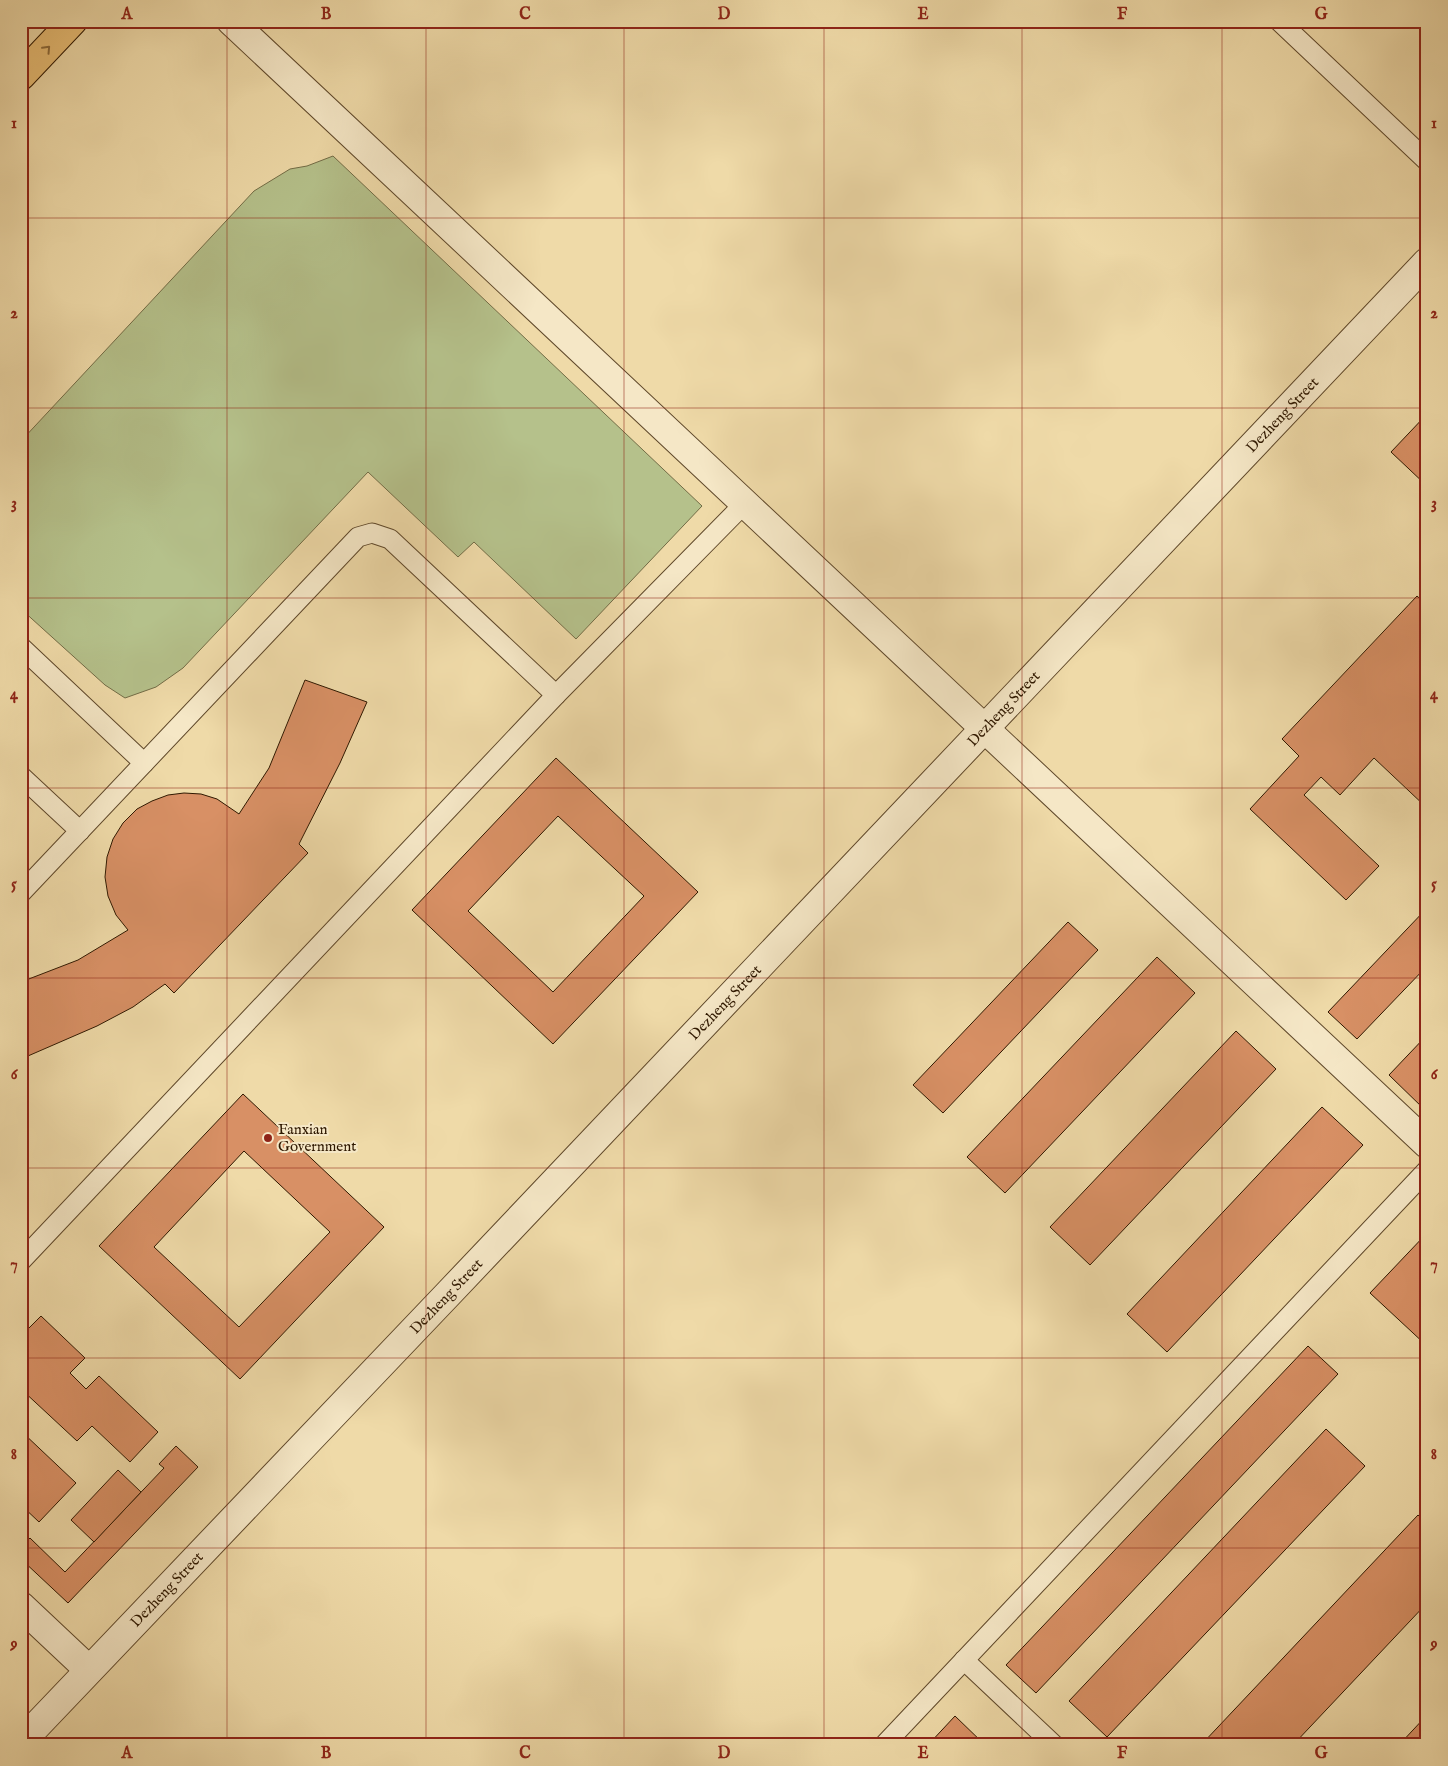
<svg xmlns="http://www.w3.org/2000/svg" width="1448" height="1766" font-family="'IM FELL English',serif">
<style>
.green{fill:#b5c18b;stroke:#726c46}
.building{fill:#d89065;stroke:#2f1800;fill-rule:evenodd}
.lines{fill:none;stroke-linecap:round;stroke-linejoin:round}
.service-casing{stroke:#5f482a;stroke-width:21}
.minor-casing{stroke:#5f482a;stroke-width:30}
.tertiary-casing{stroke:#5f482a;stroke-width:30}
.trunk-casing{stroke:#2f1800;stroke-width:30}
.service{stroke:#f5e7c6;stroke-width:19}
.minor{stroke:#f5e7c6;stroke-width:28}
.tertiary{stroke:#f5e7c6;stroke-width:28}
.trunk{stroke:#e8bd74;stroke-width:28}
.oneway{stroke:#8c6a3a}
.grid{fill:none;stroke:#8f2418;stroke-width:1;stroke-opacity:0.55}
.poi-dot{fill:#8f2418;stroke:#f5e7c6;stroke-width:2}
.labels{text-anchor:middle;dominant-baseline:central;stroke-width:4;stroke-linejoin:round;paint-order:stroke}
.street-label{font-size:15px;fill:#2f1800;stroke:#f5e7c6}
.poi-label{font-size:15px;fill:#2f1800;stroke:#f5e7c6;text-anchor:start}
.neatline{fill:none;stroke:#8f2418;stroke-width:2}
.grid-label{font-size:16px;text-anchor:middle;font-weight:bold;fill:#8f2418}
</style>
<rect width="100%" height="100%" fill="#efdaa8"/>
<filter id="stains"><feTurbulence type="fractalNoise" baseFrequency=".004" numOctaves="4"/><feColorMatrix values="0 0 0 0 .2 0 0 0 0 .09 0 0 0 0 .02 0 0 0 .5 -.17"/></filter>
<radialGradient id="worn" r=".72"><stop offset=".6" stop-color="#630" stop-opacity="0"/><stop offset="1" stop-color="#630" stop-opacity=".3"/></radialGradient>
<polygon class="green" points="333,156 702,506 576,639 474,542 458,557 368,472 183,668 156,687 125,698 105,685 21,609 21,441 254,191 290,169 307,166"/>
<g class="building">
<polygon points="1427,414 1427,486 1391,452"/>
<polygon points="1417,596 1427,605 1427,808 1374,758 1340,795 1321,777 1304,795 1379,866 1346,900 1250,809 1299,756 1282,739"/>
<polygon points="305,680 367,702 340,763 299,844 308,853 174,993 165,984 133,1007 97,1026 21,1059 21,982 78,960 128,930 116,915 108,896 105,877 107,857 113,839 123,823 137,809 152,801 168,795 184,793 201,794 217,799 239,814 269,768"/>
<path d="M556,758l142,134 -145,152 -141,-134zM558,816l86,80 -91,96 -85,-81z"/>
<polygon points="1427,908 1427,966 1357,1039 1328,1012"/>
<polygon points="1068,922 1098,950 943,1113 913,1085"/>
<polygon points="1157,957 1195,993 1005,1193 967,1157"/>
<polygon points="1236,1031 1276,1069 1090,1265 1050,1227"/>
<polygon points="1427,1035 1427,1106 1424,1109 1389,1075"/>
<path d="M243,1094l141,133 -144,152 -141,-133zM244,1151l86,81 -91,95 -85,-80z"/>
<polygon points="1322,1107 1363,1145 1167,1352 1127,1314"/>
<polygon points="1427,1233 1427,1346 1370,1293"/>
<polygon points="41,1316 85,1358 70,1373 86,1389 99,1376 158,1432 130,1462 92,1426 77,1441 21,1389 21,1336"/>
<polygon points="1308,1346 1338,1374 1036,1693 1006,1665"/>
<polygon points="1326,1429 1365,1466 1107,1737 1069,1701"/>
<polygon points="21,1431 76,1483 39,1522 21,1505"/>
<polygon points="176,1446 198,1467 68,1603 21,1559 21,1547 30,1538 65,1572 164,1468 159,1464"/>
<polygon points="118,1470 141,1492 94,1542 71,1520"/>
<polygon points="1418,1515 1427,1523 1427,1603 1293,1745 1201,1745"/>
<polygon points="1427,1715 1427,1745 1399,1745"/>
<polygon points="955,1716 985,1745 928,1745"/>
</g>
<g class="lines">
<g class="service-casing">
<g id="service">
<polyline points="1279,21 1427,161"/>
<polyline points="21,647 144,763"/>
<polyline points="21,776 80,831"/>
<polyline points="21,893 358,537 372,533 390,539 556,695"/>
<polyline points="21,1261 556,695 744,504"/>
<polyline points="964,1660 1054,1745"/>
<polyline points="884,1745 1427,1170"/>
</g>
</g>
<g class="minor-casing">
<g id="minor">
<polyline points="231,21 1427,1144"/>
<polyline points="21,1606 89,1670"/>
</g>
</g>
<g class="tertiary-casing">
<g id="tertiary">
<path id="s1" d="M21,1742l429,-450 977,-1030"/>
</g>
</g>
<g class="trunk-casing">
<polyline id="trunk" points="21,76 73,21"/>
</g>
<use href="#service" class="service"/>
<use href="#minor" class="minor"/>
<use href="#tertiary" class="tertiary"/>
<use href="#trunk" class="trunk"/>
</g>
<defs><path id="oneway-chevron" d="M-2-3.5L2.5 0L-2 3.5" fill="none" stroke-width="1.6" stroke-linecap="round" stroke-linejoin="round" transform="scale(1.25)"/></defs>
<use class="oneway" href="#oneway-chevron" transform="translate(47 49) rotate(-47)"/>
<path class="grid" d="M227,21v1724M426,21v1724M624,21v1724M824,21v1724M1022,21v1724M1222,21v1724M21,218h1406M21,408h1406M21,598h1406M21,788h1406M21,978h1406M21,1168h1406M21,1358h1406M21,1548h1406"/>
<circle class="poi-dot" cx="268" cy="1138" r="5"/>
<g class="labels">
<g class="street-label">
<text stroke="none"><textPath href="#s1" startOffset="1831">Dezheng Street</textPath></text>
<text stroke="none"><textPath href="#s1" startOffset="1426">Dezheng Street</textPath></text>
<text stroke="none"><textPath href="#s1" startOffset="1021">Dezheng Street</textPath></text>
<text stroke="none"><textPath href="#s1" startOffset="616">Dezheng Street</textPath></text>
<text stroke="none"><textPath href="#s1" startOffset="211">Dezheng Street</textPath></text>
</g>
<g class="poi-label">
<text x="278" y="1129">Fanxian<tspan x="278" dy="17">Government</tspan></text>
</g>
</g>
<rect width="1448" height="1766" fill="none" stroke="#efdaa8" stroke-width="55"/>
<rect x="28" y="28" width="1392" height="1710" class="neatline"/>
<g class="grid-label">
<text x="127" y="19">A</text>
<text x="326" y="19">B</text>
<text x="525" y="19">C</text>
<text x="724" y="19">D</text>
<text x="923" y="19">E</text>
<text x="1122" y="19">F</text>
<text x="1321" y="19">G</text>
<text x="14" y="128">1</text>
<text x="1434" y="128">1</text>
<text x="14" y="318">2</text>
<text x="1434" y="318">2</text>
<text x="14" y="508">3</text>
<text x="1434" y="508">3</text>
<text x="14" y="699">4</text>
<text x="1434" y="699">4</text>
<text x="14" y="889">5</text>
<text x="1434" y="889">5</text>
<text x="14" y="1079">6</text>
<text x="1434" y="1079">6</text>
<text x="14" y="1269">7</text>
<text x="1434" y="1269">7</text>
<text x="14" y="1459">8</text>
<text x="1434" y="1459">8</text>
<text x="14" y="1649">9</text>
<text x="1434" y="1649">9</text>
<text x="127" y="1758">A</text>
<text x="326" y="1758">B</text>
<text x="525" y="1758">C</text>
<text x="724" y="1758">D</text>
<text x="923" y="1758">E</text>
<text x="1122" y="1758">F</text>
<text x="1321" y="1758">G</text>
</g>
<rect width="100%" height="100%" filter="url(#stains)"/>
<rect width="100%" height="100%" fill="url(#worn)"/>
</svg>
